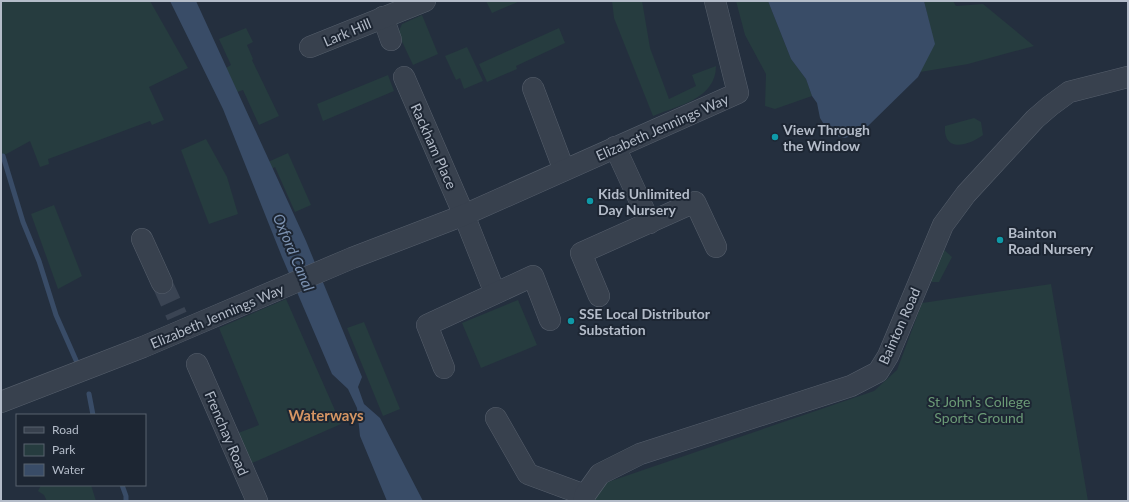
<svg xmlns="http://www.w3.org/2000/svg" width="1129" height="502" font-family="Lato,sans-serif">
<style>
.green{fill:#263c3f}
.water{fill:#394c67}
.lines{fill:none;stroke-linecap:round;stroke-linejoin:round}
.stream{stroke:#394c67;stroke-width:5}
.street-tunnel{stroke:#3a4453;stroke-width:21;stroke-dasharray:21 10;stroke-linecap:butt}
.street-casing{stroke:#565f6c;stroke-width:22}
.street{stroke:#38414e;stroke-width:21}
.culture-dot{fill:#0f9aa8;stroke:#1d2633;stroke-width:1.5}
.labels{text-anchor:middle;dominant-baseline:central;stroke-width:4;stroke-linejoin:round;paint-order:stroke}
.street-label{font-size:14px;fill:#b4bcc9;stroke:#1d2633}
.poi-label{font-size:14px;font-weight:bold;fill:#b4bcc9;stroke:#1d2633;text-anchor:start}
.park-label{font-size:14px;fill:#6b9a76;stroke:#1d2633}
.water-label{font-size:15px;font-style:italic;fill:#7c92b1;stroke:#1d2633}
.neighbourhood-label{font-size:15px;font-weight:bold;fill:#d59563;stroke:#1d2633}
</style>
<rect width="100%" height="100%" fill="#242f3e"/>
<g class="green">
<polygon points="1,1 150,1 188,68 149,87 164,120 152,125 150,121 51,158 48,159 49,164 40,167 30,141 1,157"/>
<polygon points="486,1 520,1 492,13"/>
<path d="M612,1h30l8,47 19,51 27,-13 -4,-11 24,-9c0,33 -39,40 -63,50l-39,-98z"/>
<polygon points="736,1 768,1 791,59 806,79 812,96 775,109 765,106 766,74 745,35"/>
<polygon points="924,1 953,1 956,6 983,4 1034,46 968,64 920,72 934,44"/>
<polygon points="422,15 438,54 413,65 398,33 402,24"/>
<polygon points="246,28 253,42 247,45 253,59 252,60 279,116 259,125 243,90 237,92 226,68 231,65 219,39"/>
<polygon points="559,28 565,43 516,66 517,69 487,82 479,64"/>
<polygon points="467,47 483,81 464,89 460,78 456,80 445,56"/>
<polygon points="388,75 394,91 323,121 317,104"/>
<path d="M974,118l7,4 2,13c-15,11 -40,18 -38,-9z"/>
<polygon points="206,139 227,177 238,214 209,224 181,150"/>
<polygon points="288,153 311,205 295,212 275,167 271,169 268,162"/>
<polygon points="54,205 82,276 58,289 31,214"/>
<polygon points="941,247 952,257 939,282 932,282 927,278"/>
<polygon points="1051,284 1088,501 594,501 601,489 608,482 874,391 897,370 922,303"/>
<polygon points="286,299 341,424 250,464 238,433 259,425 219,328"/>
<polygon points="518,300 537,345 481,368 462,323"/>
<polygon points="364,322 400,409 383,416 347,328"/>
<polygon points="41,485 91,485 96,501 47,501 44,495 38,491"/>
</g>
<g class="water">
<polygon points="170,1 196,1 306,241 362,377 358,387 364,404 380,418 423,501 387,501 360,436 357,408 348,389 332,374 282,257 223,109"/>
<polygon points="768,1 924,1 935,44 918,77 868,126 857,134 845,138 830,134 820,118 817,103 812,96 806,79 791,59"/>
</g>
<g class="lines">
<g class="stream">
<polyline points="3,156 23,222 39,261 56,315 79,367"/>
<polyline points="89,394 93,415"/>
<polyline points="122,485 126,496 126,501"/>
</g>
<polyline class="street-tunnel" points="162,283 177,316"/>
<g class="street-casing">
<g id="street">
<polyline points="383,17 391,40"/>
<polyline points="310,47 425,1"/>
<polyline points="404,77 464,215 495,293"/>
<polyline points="533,88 564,170"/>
<polyline points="615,147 650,223"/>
<polyline points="142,239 162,283"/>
<polyline points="599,296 581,253 695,202 716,247"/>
<polyline points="197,364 257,501"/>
<polyline points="444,368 427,325 533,276 550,320"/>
<polyline points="1,402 143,347 352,258 464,215 738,93 715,1"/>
<polyline points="496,418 528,474 585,495"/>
<polyline points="584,501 585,495 600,474 640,454 851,386 878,372 888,356 943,225 966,194 1035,119 1050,106 1069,92 1128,77"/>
</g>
</g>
<use href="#street" class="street"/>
</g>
<g class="culture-dot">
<circle cx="775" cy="137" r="4"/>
<circle cx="590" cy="201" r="4"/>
<circle cx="1000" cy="240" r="4"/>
<circle cx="571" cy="321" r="4"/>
</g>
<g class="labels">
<g class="street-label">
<text transform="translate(347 32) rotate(-23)">Lark Hill</text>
<text transform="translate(662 127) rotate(-24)">Elizabeth Jennings Way</text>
<text transform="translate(434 146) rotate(66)">Rackham Place</text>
<text transform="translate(217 316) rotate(-23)">Elizabeth Jennings Way</text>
<text transform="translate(899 326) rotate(-66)">Bainton Road</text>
<text transform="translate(227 433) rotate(67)">Frenchay Road</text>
</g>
<g class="poi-label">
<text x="783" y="129">View Through<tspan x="783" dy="16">the Window</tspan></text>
<text x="598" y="193">Kids Unlimited<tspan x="598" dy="16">Day Nursery</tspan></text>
<text x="1008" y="232">Bainton<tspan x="1008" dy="16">Road Nursery</tspan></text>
<text x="579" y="313">SSE Local Distributor<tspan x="579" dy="16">Substation</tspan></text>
</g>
<g class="park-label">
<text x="979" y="401">St John's College<tspan x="979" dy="16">Sports Ground</tspan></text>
</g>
<g class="water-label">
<text transform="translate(294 252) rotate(67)">Oxford Canal</text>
</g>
<g class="neighbourhood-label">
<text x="326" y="415">Waterways</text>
</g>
</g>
<rect width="1129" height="502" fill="none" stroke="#b4bcc9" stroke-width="4"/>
<rect x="16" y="414" width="130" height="72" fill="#1d2633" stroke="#59626f"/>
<rect x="24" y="427" width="20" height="6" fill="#38414e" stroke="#59626f"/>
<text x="52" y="434" font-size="12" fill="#b4bcc9">Road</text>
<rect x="24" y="444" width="20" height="12" fill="#263c3f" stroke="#59626f"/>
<text x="52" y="454" font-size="12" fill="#b4bcc9">Park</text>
<rect x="24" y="464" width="20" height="12" fill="#394c67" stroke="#59626f"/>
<text x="52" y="474" font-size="12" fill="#b4bcc9">Water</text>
</svg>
